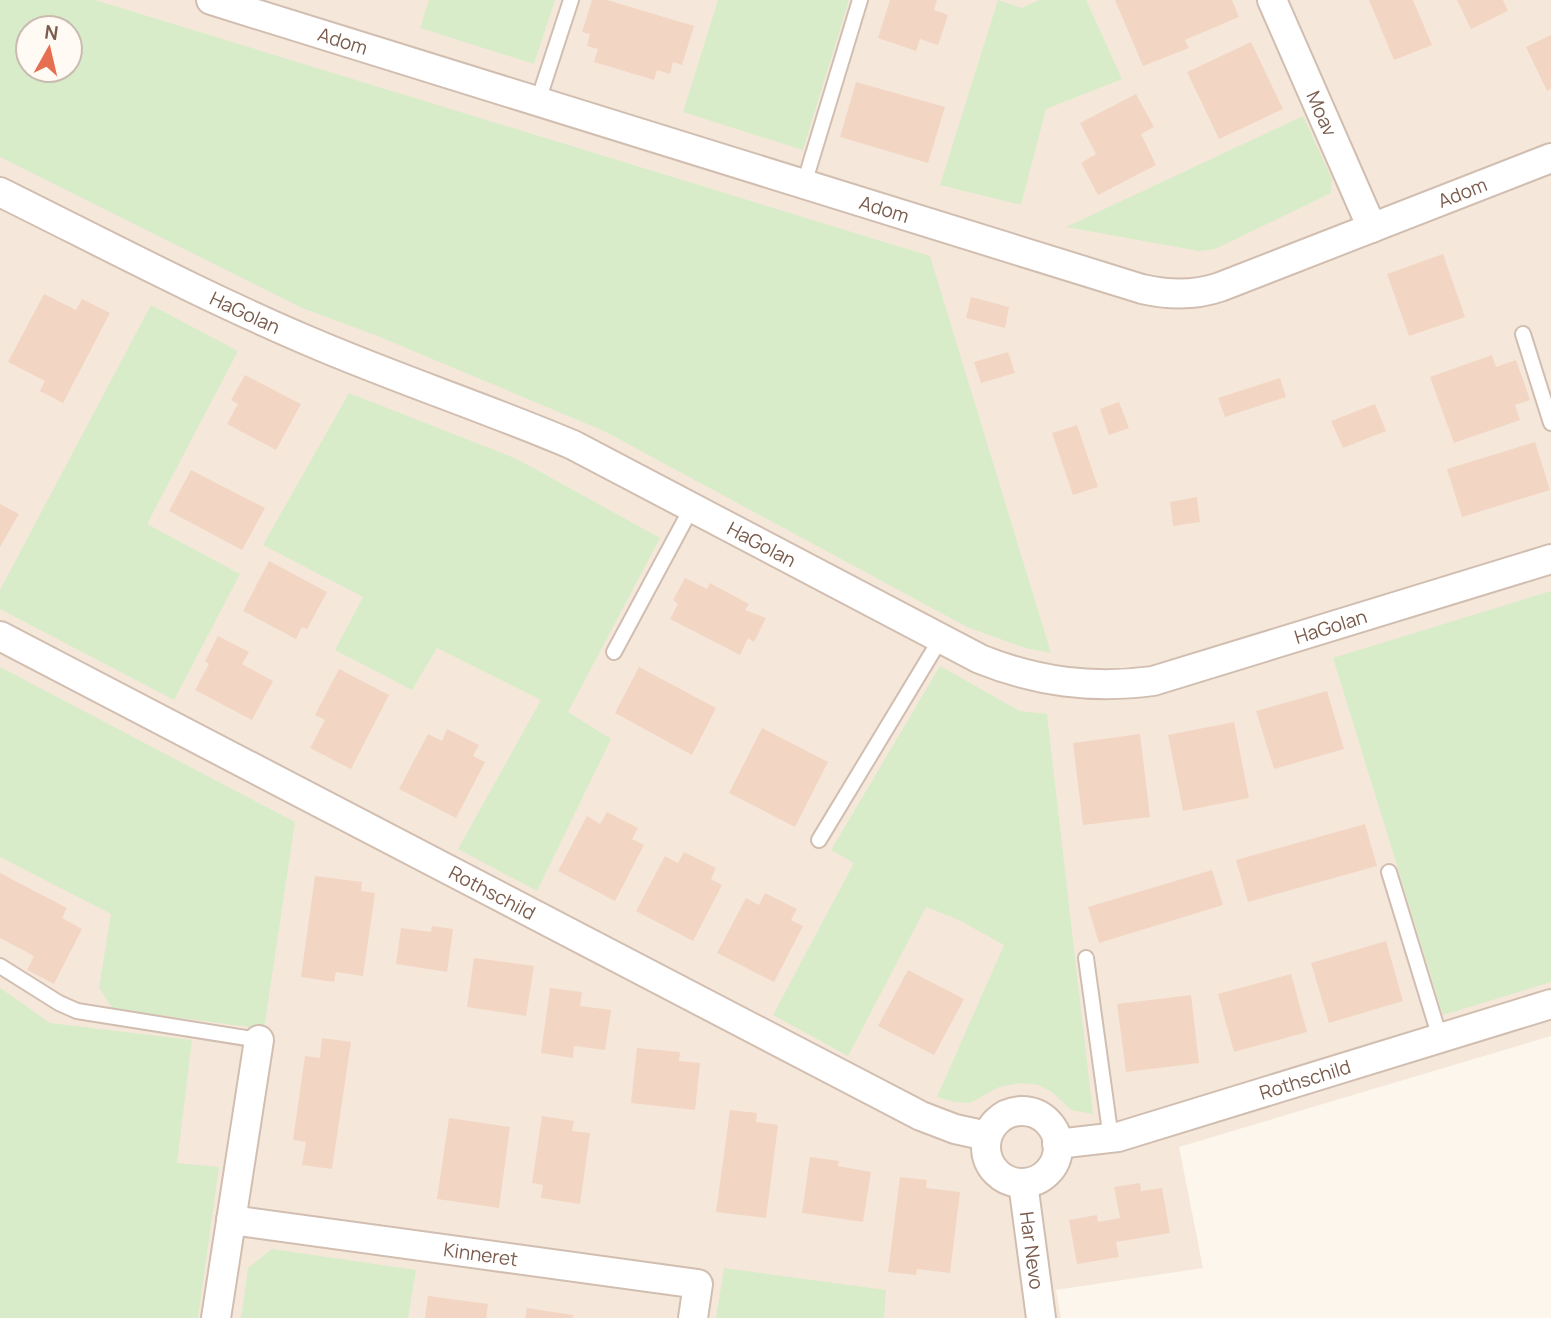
<svg xmlns="http://www.w3.org/2000/svg" width="1551" height="1318" font-family="Manrope,sans-serif">
<style>
.residential{fill:#f5e8da;fill-rule:evenodd}
.green{fill:#d8ecc9;fill-rule:evenodd}
.building{fill:#f3d5c3}
.lines{fill:none;stroke-linecap:round;stroke-linejoin:round}
.lane-casing{stroke:#d1beb0;stroke-width:18}
.street-casing{stroke:#d1beb0;stroke-width:32}
.lane{stroke:#fff;stroke-width:14}
.street{stroke:#fff;stroke-width:28}
.labels{text-anchor:middle;dominant-baseline:central;stroke-width:6;stroke-linejoin:round;paint-order:stroke}
.street-label{font-size:19px;fill:#7a5c4d;stroke:#fffaf3}
</style>
<rect width="100%" height="100%" fill="#fdf6ec"/>
<path class="residential" d="M0,0h1551v1036l-372,111 24,121 -147,22 5,28h-1061zM28,28h42v42h-42z"/>
<g class="green">
<path d="M0,0h95l835,256 121,397 -26,-5 -58,-21 -363,-196 -229,-96 -73,-27 -302,-151zM28,28h42v42h-42z"/>
<polygon points="429,0 555,0 534,64 420,28"/>
<polygon points="718,0 849,0 803,150 683,112"/>
<polygon points="998,0 1022,8 1039,0 1086,0 1122,79 1046,109 1021,205 940,185"/>
<polygon points="1303,116 1332,179 1331,193 1215,249 1199,251 1066,227"/>
<polygon points="151,305 238,351 147,524 240,574 174,700 0,609 0,590"/>
<polygon points="349,393 517,459 660,538 568,712 611,739 537,891 458,849 541,700 437,648 412,690 335,650 363,597 263,545"/>
<polygon points="1551,591 1551,982 1443,1015 1333,658"/>
<polygon points="940,666 1020,711 1047,714 1093,1114 1071,1110 1052,1092 1038,1085 1021,1083 999,1087 970,1103 954,1102 937,1097 1004,945 959,920 926,907 848,1056 773,1015 854,863 831,850"/>
<polygon points="0,667 295,822 264,1029 113,1009 99,988 111,914 0,857"/>
<polygon points="0,988 50,1023 192,1040 177,1163 219,1167 198,1318 0,1318"/>
<polygon points="272,1249 416,1270 408,1318 241,1318 248,1268"/>
<polygon points="724,1268 886,1290 884,1318 716,1318"/>
</g>
<g class="building">
<polygon points="592,0 607,0 694,26 682,65 673,62 670,74 657,70 654,80 594,62 598,49 587,46 590,34 582,32"/>
<polygon points="890,0 937,0 934,10 948,15 938,45 920,39 916,51 878,38"/>
<polygon points="1115,0 1232,0 1239,17 1185,40 1189,48 1143,66"/>
<polygon points="1369,0 1413,0 1432,45 1394,60"/>
<polygon points="1457,0 1503,0 1508,11 1471,29"/>
<polygon points="1551,35 1551,89 1547,91 1526,47"/>
<polygon points="1251,42 1283,109 1219,139 1187,72"/>
<polygon points="856,82 945,107 928,163 840,137"/>
<polygon points="1136,94 1154,127 1141,134 1156,165 1098,195 1081,163 1096,154 1080,123"/>
<polygon points="1443,254 1465,317 1409,336 1387,274"/>
<polygon points="44,294 76,310 82,299 110,313 63,403 40,391 45,381 8,362"/>
<polygon points="971,297 1009,307 1005,328 966,318"/>
<polygon points="1008,352 1015,373 981,383 974,362"/>
<polygon points="1492,355 1496,367 1516,360 1530,400 1515,405 1520,420 1454,443 1430,377"/>
<polygon points="245,375 301,404 276,450 227,424 238,404 231,400"/>
<polygon points="1280,378 1286,397 1225,417 1218,398"/>
<polygon points="1119,402 1129,428 1109,435 1100,409"/>
<polygon points="1375,404 1386,431 1343,448 1331,421"/>
<polygon points="1077,425 1098,487 1073,495 1052,433"/>
<polygon points="1535,442 1550,490 1462,517 1447,469"/>
<polygon points="191,470 265,508 242,550 169,511"/>
<polygon points="1197,497 1200,522 1173,526 1170,502"/>
<polygon points="0,504 19,514 0,547"/>
<polygon points="269,561 327,592 307,629 302,627 296,639 243,611"/>
<polygon points="685,578 707,589 710,583 749,604 745,610 766,618 754,642 748,638 740,655 670,619 678,604 673,600"/>
<polygon points="218,636 249,652 242,664 273,681 252,720 195,690 209,664 205,661"/>
<polygon points="639,667 716,708 692,755 615,713"/>
<polygon points="339,669 389,695 351,769 310,748 325,720 315,715"/>
<polygon points="1327,691 1344,749 1274,769 1256,711"/>
<polygon points="1234,722 1249,798 1183,811 1168,735"/>
<polygon points="762,728 828,762 795,827 729,793"/>
<polygon points="447,729 479,745 473,756 485,762 456,818 399,789 428,734 442,741"/>
<polygon points="1140,734 1150,817 1083,825 1073,743"/>
<polygon points="607,812 638,828 632,839 644,845 615,901 558,871 587,816 600,824"/>
<polygon points="1365,824 1377,866 1248,902 1236,860"/>
<polygon points="684,852 716,868 711,879 722,885 693,941 636,911 665,856 678,863"/>
<polygon points="1212,870 1223,905 1099,943 1088,907"/>
<polygon points="0,873 67,908 62,918 82,929 54,984 27,970 34,956 0,938"/>
<polygon points="315,876 362,882 361,891 375,893 363,976 336,972 334,982 301,977"/>
<polygon points="765,893 797,909 791,920 803,926 774,982 717,953 746,898 759,905"/>
<polygon points="432,926 453,929 447,972 396,964 401,928 431,932"/>
<polygon points="1386,941 1403,1001 1329,1023 1311,963"/>
<polygon points="474,958 534,966 526,1016 467,1007"/>
<polygon points="908,970 964,999 934,1055 878,1026"/>
<polygon points="1291,974 1307,1032 1234,1052 1218,994"/>
<polygon points="550,988 582,992 580,1006 611,1010 605,1050 574,1046 573,1058 541,1053"/>
<polygon points="1191,995 1199,1063 1126,1072 1117,1004"/>
<polygon points="322,1038 351,1042 332,1169 302,1165 306,1142 293,1140 305,1056 320,1058"/>
<polygon points="637,1048 680,1052 679,1061 700,1063 695,1110 631,1103"/>
<polygon points="730,1110 757,1113 756,1122 778,1125 766,1218 716,1212"/>
<polygon points="542,1116 574,1121 572,1131 590,1133 580,1204 541,1198 543,1185 532,1183"/>
<polygon points="449,1118 510,1127 499,1208 437,1199"/>
<polygon points="810,1157 839,1161 838,1166 871,1172 863,1222 802,1213"/>
<polygon points="900,1177 927,1180 926,1188 960,1192 950,1273 917,1269 916,1275 888,1272"/>
<polygon points="1140,1183 1141,1191 1162,1188 1170,1233 1116,1242 1119,1257 1077,1264 1069,1220 1097,1215 1098,1222 1120,1218 1114,1187"/>
<polygon points="428,1296 488,1304 486,1318 425,1318"/>
<polygon points="527,1308 573,1315 573,1318 525,1318"/>
</g>
<g class="lines">
<g class="lane-casing">
<g id="lane">
<polyline points="538,101 571,0"/>
<polyline points="804,184 860,0"/>
<polyline points="1523,334 1551,423"/>
<polyline points="614,652 692,507"/>
<polyline points="819,840 941,638"/>
<polyline points="1389,872 1440,1038"/>
<polyline points="1086,958 1111,1139"/>
<polyline points="0,966 59,1003 77,1011 259,1040"/>
</g>
</g>
<g class="street-casing">
<g id="street">
<path id="s1" d="M211,0l931,289c26,6 52,7 78,-2l331,-129"/>
<path id="s2" d="M1272,0l100,228"/>
<path id="s3" d="M0,192c103,51 205,105 311,150 86,37 175,66 262,103l407,214c57,23 112,30 173,22l398,-122"/>
<path id="s4" d="M0,636l921,480 34,13 32,7"/>
<circle cx="1022" cy="1147" r="36"/>
<path id="s5" d="M1057,1144l61,-7 433,-133"/>
<path id="s6" d="M1023,1183l18,135"/>
<path id="s7" d="M231,1220l467,64 -5,34"/>
<polyline points="216,1318 259,1040"/>
</g>
</g>
<use href="#lane" class="lane"/>
<use href="#street" class="street"/>
</g>
<g class="labels">
<g class="street-label">
<text stroke="none"><textPath href="#s1" startOffset="138">Adom</textPath></text>
<text stroke="none"><textPath href="#s2" startOffset="124">Moav</textPath></text>
<text stroke="none"><textPath href="#s1" startOffset="1314">Adom</textPath></text>
<text stroke="none"><textPath href="#s1" startOffset="705">Adom</textPath></text>
<text stroke="none"><textPath href="#s3" startOffset="273">HaGolan</textPath></text>
<text stroke="none"><textPath href="#s3" startOffset="840">HaGolan</textPath></text>
<text stroke="none"><textPath href="#s3" startOffset="1449">HaGolan</textPath></text>
<text stroke="none"><textPath href="#s4" startOffset="555">Rothschild</textPath></text>
<text stroke="none"><textPath href="#s5" startOffset="257">Rothschild</textPath></text>
<text stroke="none"><textPath href="#s6" startOffset="68">Har Nevo</textPath></text>
<text stroke="none"><textPath href="#s7" startOffset="252">Kinneret</textPath></text>
</g>
</g>
<g transform="translate(49 49) rotate(8)"><circle r="33" fill="#fffaf3" stroke="#cabbb1" stroke-width="2"/>
<path d="M0-5L12 26L0 18L-12 26Z" fill="#e76f51"/>
<text y="-10" font-size="19" font-weight="bold" text-anchor="middle" fill="#7a5c4d">N</text>
</g>
</svg>
